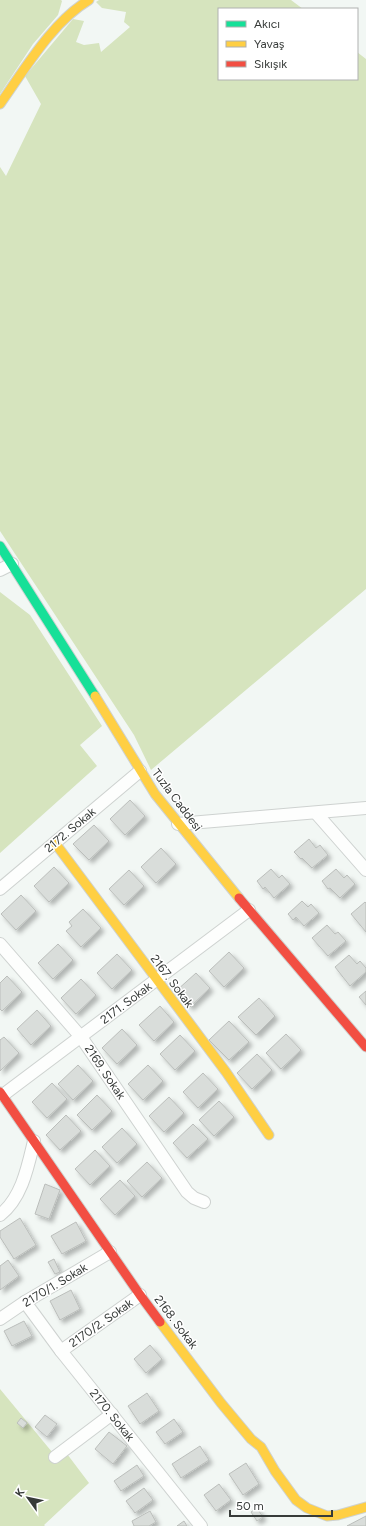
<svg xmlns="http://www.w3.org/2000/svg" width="366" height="1526" font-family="Figtree,sans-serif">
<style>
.green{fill:#d6e4be}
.building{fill:#d9ddda;stroke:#bbbebb;filter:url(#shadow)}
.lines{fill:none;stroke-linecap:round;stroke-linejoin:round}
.street-casing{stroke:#ced2d0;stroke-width:14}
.fast-casing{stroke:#ced2d0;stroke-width:11}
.slow-casing{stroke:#ced2d0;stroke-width:11}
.jam-casing{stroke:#ced2d0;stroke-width:11}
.street{stroke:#fdfefd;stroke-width:12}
.fast{stroke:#16e098;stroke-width:9}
.slow{stroke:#ffcf43;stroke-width:9}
.jam{stroke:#f24e42;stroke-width:9}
.labels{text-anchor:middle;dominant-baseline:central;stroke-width:3;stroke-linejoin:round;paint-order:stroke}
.street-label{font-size:12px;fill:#373b39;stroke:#fff}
</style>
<defs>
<filter id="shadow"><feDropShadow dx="3.5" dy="3.5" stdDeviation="2" flood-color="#0004"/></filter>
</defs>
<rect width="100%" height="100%" fill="#f2f7f4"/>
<g class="green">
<polygon points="0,0 61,0 62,1 58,15 33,44 0,94"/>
<polygon points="99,0 291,0 303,9 219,9 219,79 357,79 357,52 366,59 366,589 151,770 134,735 0,531 0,167 6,176 41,104 25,76 73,19 84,21 76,42 84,45 99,43 101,52 130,27 124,22 126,12 102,8 96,2"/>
<polygon points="0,592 30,615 102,726 80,745 97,766 0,853"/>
<polygon points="0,1389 52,1452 61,1446 89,1483 44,1525 45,1526 0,1526"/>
</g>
<g class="building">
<polygon points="130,800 145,816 125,835 110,819"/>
<polygon points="94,825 109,841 89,860 73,844"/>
<polygon points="309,839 316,848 320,845 328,855 312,868 302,858 301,859 294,852"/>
<polygon points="161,848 176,864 156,883 141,867"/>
<polygon points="54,867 69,883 49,902 34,886"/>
<polygon points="271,869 279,878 282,875 290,884 274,898 265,887 263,889 257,881"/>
<polygon points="336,869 344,878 347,875 355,884 340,898 330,888 328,889 322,881"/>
<polygon points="129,870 144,886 124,905 109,889"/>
<polygon points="21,895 36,911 16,930 1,914"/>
<polygon points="302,901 308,907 311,904 319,913 304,926 296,917 293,920 288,914"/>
<polygon points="365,902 366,903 366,932 351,914"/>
<polygon points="83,909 101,928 81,947 66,931 72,926 69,922"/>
<polygon points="327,925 335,934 338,932 346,941 328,956 312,938"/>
<polygon points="58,944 73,960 53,979 38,963"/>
<polygon points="229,952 244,968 224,987 209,971"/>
<polygon points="117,954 132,970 112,989 97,973"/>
<polygon points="349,955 357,964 360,961 366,968 366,972 350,986 335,967"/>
<polygon points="196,973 210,988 190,1007 176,991"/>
<polygon points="7,976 22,992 2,1011 0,1009 0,983"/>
<polygon points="81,979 96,995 76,1014 61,998"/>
<polygon points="366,991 366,1005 359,997"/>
<polygon points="259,998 275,1016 256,1035 238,1017"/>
<polygon points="160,1006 174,1022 154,1041 139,1025"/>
<polygon points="37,1010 51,1026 31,1045 17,1029"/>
<polygon points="229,1021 249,1042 229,1060 209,1040"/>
<polygon points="122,1029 137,1045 117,1064 102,1048"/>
<polygon points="286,1034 301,1050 281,1069 266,1053"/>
<polygon points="180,1035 195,1051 175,1070 160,1054"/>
<polygon points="4,1037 19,1053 0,1071 0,1040"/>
<polygon points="257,1054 272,1070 252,1089 237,1073"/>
<polygon points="78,1065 93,1081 73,1100 58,1084"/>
<polygon points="148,1065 163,1081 143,1100 128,1084"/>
<polygon points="203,1073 218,1089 198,1108 183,1092"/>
<polygon points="52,1083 67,1099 47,1118 32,1102"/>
<polygon points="97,1095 112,1111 92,1130 77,1115"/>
<polygon points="169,1097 184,1113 164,1132 149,1116"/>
<polygon points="219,1101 234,1117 214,1136 199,1120"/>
<polygon points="66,1115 81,1131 60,1150 46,1135"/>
<polygon points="193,1124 208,1139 187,1158 173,1143"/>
<polygon points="122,1128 137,1144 117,1163 102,1147"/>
<polygon points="95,1150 110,1166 90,1185 75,1169"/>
<polygon points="147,1162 162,1178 142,1197 127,1181"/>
<polygon points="120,1180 135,1196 115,1215 100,1199"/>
<polygon points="45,1184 60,1190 49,1219 35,1214"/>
<polygon points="20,1218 36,1245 14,1259 0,1237 0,1231"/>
<polygon points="76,1222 86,1241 62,1254 51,1236"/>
<polygon points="54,1259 60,1272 55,1274 48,1262"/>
<polygon points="8,1260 19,1276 0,1290 0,1266"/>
<polygon points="71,1290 80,1309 60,1320 50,1301"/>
<polygon points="24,1321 32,1336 12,1346 4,1331"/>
<polygon points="150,1345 162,1359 146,1373 134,1359"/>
<polygon points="147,1393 159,1411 140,1424 128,1406"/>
<polygon points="45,1415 57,1424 47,1437 35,1427"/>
<polygon points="21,1418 27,1423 23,1428 17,1423"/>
<polygon points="174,1419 183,1432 165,1444 156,1432"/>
<polygon points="109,1432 127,1446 113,1464 95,1449"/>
<polygon points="200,1446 209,1460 181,1478 172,1464"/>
<polygon points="246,1463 259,1484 243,1495 229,1474"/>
<polygon points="137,1465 144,1476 121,1491 114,1481"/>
<polygon points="219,1484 231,1500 216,1511 204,1495"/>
<polygon points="144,1488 153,1500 135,1513 126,1501"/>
<polygon points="257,1508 263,1517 257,1521 251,1512"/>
<polygon points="150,1511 156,1522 149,1526 134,1526 132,1521"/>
<polygon points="366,1516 366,1526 347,1526"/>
<polygon points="184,1521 187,1526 177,1526"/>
</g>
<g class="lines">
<g class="street-casing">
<g id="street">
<polyline points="0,570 12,564"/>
<polyline points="316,813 366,870"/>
<polyline points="178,824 366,808"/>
<polyline points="0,889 140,771"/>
<polyline points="0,944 81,1037 187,1192 194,1198 204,1202"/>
<polyline points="3,1095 249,910"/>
<path d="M0,1215c22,-17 28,-49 34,-74"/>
<polyline points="25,1302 61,1351 201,1526"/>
<polyline points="0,1319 25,1302 110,1252"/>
<polyline points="61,1351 140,1295"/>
<polyline points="55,1457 112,1414"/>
</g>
</g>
<g class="fast-casing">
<polyline id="fast" points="0,546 95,696"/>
</g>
<g class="slow-casing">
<g id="slow">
<path d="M0,104c25,-35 52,-82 89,-104"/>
<polyline points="95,696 155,794 239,898"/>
<polyline points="55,843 226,1072 269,1135"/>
<polyline points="160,1322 221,1403 251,1439 261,1447 275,1471 296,1500 307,1508 327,1516 338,1515 366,1507"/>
</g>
</g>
<g class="jam-casing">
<g id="jam">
<polyline points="239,898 366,1047"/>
<polyline points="0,1092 140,1295 160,1322"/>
</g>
</g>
<use href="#street" class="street"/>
<use href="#fast" class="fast"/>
<use href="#slow" class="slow"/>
<use href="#jam" class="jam"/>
</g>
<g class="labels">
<g class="street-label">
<text transform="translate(177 800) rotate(53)">Tuzla Caddesi</text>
<text transform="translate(70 830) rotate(-40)">2172. Sokak</text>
<text transform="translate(172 981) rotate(53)">2167. Sokak</text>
<text transform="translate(126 1003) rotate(-37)">2171. Sokak</text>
<text transform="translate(105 1072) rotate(56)">2169. Sokak</text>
<text transform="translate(55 1285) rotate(-31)">2170/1. Sokak</text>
<text transform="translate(176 1322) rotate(53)">2168. Sokak</text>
<text transform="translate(101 1323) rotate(-35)">2170/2. Sokak</text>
<text transform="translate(112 1415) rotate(51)">2170. Sokak</text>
</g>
</g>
<rect x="218" y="8" width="140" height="72" fill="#ffffff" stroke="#afb1b0"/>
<rect x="226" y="21" width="20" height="6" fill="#16e098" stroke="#afb1b0"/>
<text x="254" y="28" font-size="12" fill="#373b39">Akıcı</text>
<rect x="226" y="41" width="20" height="6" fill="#ffcf43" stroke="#afb1b0"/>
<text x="254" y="48" font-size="12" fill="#373b39">Yavaş</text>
<rect x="226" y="61" width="20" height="6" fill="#f24e42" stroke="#afb1b0"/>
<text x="254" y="68" font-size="12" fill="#373b39">Sıkışık</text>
<g transform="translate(28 1498) rotate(303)" stroke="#ffffff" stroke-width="3" paint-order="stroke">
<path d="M0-3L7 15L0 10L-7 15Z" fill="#373b39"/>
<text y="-6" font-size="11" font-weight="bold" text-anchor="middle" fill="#373b39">K</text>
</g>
<path d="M230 1510v6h102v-6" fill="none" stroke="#373b39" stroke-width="2"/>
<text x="236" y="1510" font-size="12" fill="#373b39" stroke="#ffffff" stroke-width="3" paint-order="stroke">50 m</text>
</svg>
